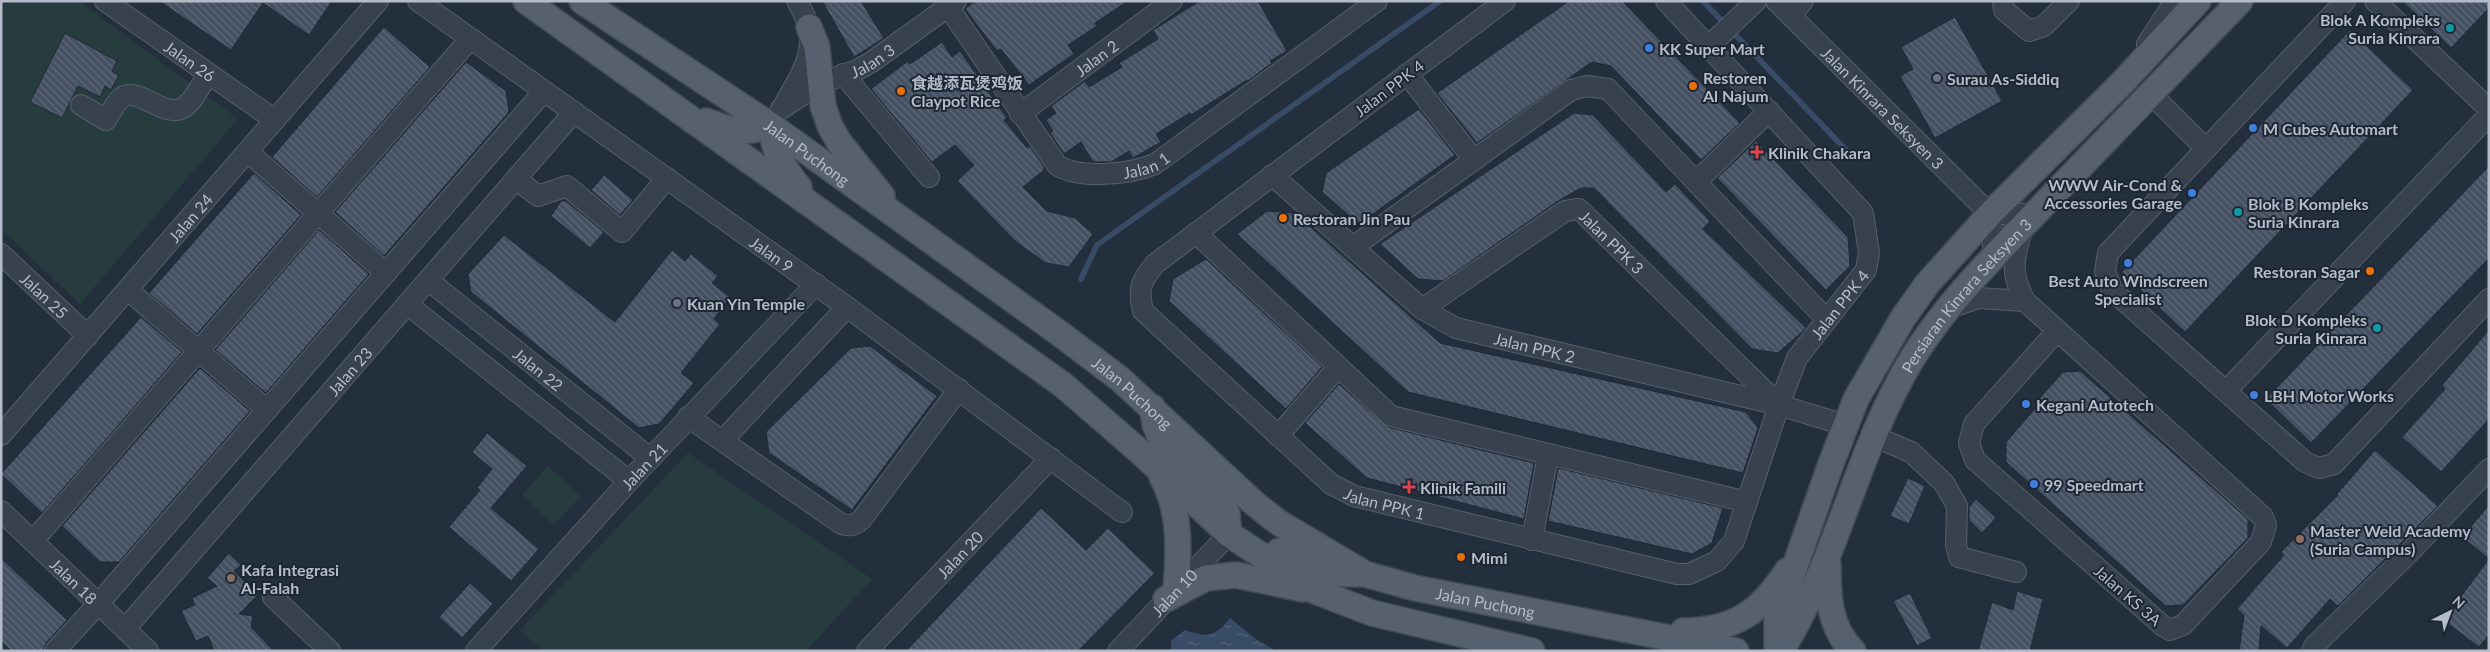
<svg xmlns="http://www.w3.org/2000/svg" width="2490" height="652" font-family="Lato,'Noto Sans SC',sans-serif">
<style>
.green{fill:#263c3f}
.water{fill:url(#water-ripples)}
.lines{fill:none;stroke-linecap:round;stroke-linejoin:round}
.stream{stroke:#394c67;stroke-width:5.5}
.building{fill:url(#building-back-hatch);stroke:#1f2835}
.minor-casing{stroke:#565f6c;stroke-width:22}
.major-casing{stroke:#414a57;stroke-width:28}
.minor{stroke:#38414e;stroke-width:20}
.major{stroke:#56606e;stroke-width:25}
.culture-dot{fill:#0f9aa8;stroke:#1d2633;stroke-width:2}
.shop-dot{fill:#3f7fe0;stroke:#1d2633;stroke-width:2}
.worship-dot{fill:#6b7280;stroke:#1d2633;stroke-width:2}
.food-dot{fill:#e8710a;stroke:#1d2633;stroke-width:2}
.health-dot{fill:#e0444e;stroke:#1d2633;stroke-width:2}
.education-dot{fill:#8d6e63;stroke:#1d2633;stroke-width:2}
.labels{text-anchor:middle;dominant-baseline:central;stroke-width:4;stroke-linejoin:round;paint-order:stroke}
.poi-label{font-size:16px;font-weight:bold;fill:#b4bcc9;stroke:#1d2633;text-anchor:start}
.street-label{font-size:16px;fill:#b4bcc9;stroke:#1d2633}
</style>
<defs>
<pattern id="water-ripples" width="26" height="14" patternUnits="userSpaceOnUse" patternTransform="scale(1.25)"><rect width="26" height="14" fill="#394c67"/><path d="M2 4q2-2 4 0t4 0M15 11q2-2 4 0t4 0" fill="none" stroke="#53647b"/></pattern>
<pattern id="building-back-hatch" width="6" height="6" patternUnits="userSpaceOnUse" patternTransform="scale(1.25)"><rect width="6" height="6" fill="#455162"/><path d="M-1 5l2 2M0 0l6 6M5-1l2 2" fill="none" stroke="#5d6877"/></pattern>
</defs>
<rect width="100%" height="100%" fill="#242f3e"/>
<g class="green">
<polygon points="1,1 79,1 238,119 80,304 1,229"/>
<polygon points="688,453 872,579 806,651 542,651 520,630"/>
<polygon points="548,466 581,496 554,525 522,495"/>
</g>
<path class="water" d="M1230,618l24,20 22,13h-105v-10l14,-11c21,8 31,7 45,-12z"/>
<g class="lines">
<g class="stream">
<polyline points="1703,1 1849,153"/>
<polyline points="1081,279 1097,245 1440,1"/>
</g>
</g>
<g class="building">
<polygon points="159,1 332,1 309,35 263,3 231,50"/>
<polygon points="822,1 861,1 884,38 854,57"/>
<polygon points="975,1 1128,1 1095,23 1097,26 1068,45 1074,54 1029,85 1001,49 997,51 965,9"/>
<polygon points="1200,1 1258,1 1287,51 1270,61 1272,63 1248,81 1247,80 1191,115 1190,113 1156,134 1161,142 1133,158 1129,151 1111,162 1093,162 1081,142 1064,154 1050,133 1053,131 1046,120 1056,113 1051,106 1085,81 1089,87 1122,67 1119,63 1158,39 1153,30"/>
<polygon points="1569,1 1622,1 1740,123 1701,160 1611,66 1592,62 1477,143 1437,93"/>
<polygon points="2402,1 2489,1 2489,8 2451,48"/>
<polygon points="1955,17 2002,101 1935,138 1900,76 1913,69 1901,47"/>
<polygon points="384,27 430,67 317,197 272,157"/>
<polygon points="2350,30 2413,90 2185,332 2122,272"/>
<polygon points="65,33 117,61 112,71 119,75 111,90 105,86 100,97 78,86 62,118 30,102"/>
<polygon points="942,42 952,57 960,51 1007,118 1004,120 1027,148 1030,146 1044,167 1044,170 1023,187 1047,211 1075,218 1093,234 1069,267 1046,263 1016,242 957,181 974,165 955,145 932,162 871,89 908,61 910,64"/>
<polygon points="466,62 506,91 509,112 384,256 335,212"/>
<polygon points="1419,109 1455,155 1359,224 1322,192 1326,173"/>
<polygon points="1574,113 1593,115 1666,192 1675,184 1710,221 1703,229 1806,328 1802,332 1778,353 1752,349 1594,188 1581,188 1558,201 1443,281 1418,279 1380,244"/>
<polygon points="1756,141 1848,237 1850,266 1826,290 1717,178"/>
<polygon points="2489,166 2489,258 2311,443 2266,399"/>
<polygon points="254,173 301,215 197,334 149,293"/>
<polygon points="604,175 633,200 620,215 591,190"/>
<polygon points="561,201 566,201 604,232 590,248 551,216"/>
<polygon points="1267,211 1295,213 1440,343 1746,412 1758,428 1743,473 1408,392 1237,234"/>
<polygon points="319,230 369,274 266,393 215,350"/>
<polygon points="504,235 615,322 672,250 685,261 691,254 718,276 712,283 730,297 714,319 720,324 681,373 694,383 659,424 639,428 471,292 468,274"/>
<polygon points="1206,259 1322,367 1286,409 1169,301 1173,279"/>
<polygon points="141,317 182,352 42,513 1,474"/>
<polygon points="2489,330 2489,419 2441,472 2402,437 2445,389 2442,385"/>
<polygon points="870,346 937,396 852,510 769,453 766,432 851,348"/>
<polygon points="200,368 250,411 119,562 100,562 62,526"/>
<polygon points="2080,371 2248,519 2248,538 2183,605 2166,606 2006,462 2006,442 2039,404 2036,402 2063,372"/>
<polygon points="1339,384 1388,427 1534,463 1524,519 1367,478 1305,423"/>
<polygon points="487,433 527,466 491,508 539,549 511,581 449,527 480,490 477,488 492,469 472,452"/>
<polygon points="2375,450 2438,506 2338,606 2330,599 2287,648 2261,626 2259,651 2239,651 2244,615 2237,609 2284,555 2281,552 2338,495 2337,494"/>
<polygon points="1558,468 1723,508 1712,543 1692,554 1548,521"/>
<polygon points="1908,478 1925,486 1909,524 1890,516"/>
<polygon points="1976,499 1996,518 1982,533 1969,520 1969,507"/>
<polygon points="2489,505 2489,559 2462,537"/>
<polygon points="1041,508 1086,550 1108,528 1155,573 1078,651 906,651"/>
<polygon points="229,553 241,565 234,571 258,595 239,614 253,616 251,627 274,651 214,651 208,636 196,641 181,611 195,605 192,598 217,586 207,578"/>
<polygon points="1,558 67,620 46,643 43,651 11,651 1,641"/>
<polygon points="2489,559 2489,635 2479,647 2443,620"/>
<polygon points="470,583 493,604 462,638 439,617"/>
<polygon points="2017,591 2043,599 2030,651 1978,651 1992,602 2013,610"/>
<polygon points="1910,593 1932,638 1917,646 1893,601"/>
</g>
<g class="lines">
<g class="minor-casing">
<g id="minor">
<path id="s1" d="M105,1l170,119"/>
<path id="s2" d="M418,1l429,306 275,205"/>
<path id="s3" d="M944,1l113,164c23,15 74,9 98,-1l222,-163"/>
<path id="s4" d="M1505,1l-350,263c-15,18 -17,25 -12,47l188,173 23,12 323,78h12l28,-13 17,-20 45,-136 18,-47 69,-88 3,-17 -6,-40 -197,-212"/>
<path id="s5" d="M1776,1l214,213"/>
<polyline points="2003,1 2004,10 2029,31 2044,26 2069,1"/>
<polyline points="2345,1 2108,253 2105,271 2112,290 2305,462 2319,468 2334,464 2489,299"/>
<polyline points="2375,1 2489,109"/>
<polyline points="1791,16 1803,1"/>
<polyline points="2147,44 2175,1"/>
<polyline points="1709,46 1756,1"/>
<polyline points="843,74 929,177"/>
<polyline points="1407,74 1474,160"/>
<polyline points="2151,94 2206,149"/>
<path d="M785,103c22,-38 37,-61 12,-102"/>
<path d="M81,105l25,15c4,-7 8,-14 13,-20 16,-18 44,19 64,8 10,-6 19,-25 25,-34"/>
<path id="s6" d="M781,109l38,-25 38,-14 13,-7 86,-62"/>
<path id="s7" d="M1020,114l152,-113"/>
<polyline points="248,152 386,273"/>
<path id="s8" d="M1272,175l150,134 34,19 323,77 66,20"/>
<polyline points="516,179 538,196 567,186 622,232 667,178"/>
<polyline points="1696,182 1769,111"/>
<polyline points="1990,214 2035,214"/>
<polyline points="1990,214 1994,257"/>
<path d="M2023,226c-9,32 -14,45 2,75l238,216 3,8 -5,17 -78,83 -13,5 -7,-4 -188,-166 -6,-17 5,-19 83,-93"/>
<polyline points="1196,233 1391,416 1747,502"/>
<polyline points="1353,247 1571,90 1587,86 1608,89 1827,320"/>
<path id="s9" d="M1,254l87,82"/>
<path id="s10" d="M428,280l222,178"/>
<polyline points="128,290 267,410"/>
<polyline points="407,304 629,481"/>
<polyline points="1949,308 1978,298 2025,301"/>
<path id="s11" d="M1422,309l143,-98 14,-2 200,196"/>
<polyline points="2227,390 2489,115"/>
<path d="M688,417l152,106c9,4 14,3 22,-4l97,-130"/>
<path id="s12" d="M1,435l377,-434"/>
<polyline points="1278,436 1338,367"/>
<polyline points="1873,436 1911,452 1944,483 1957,506 1956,545 1959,557 2016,572"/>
<polyline points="723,440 847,307"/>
<path id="s13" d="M1,511l147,140"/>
<polyline points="1532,540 1548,455"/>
<polyline points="33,541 470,39"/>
<polyline points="273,597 330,651"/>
<path id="s14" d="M125,629l449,-517"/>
<polyline points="55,651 99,603 544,91"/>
<path id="s15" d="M476,651l153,-170 187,-197"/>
<path id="s16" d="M867,651l184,-193"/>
<path id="s17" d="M1118,651l111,-117"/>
<polyline points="2312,651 2315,645 2409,553 2489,469"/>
</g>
</g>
<g class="major-casing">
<g id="major">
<polyline points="526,1 1063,385 1139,451 1229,534 1315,591 1372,613 1532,651"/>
<path id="s18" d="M582,1l188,124 289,208 61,46 135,125 23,18 87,52 50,14 321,63"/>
<polyline points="809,27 817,47 823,106 830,126 839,142 882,196"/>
<path d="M706,121c27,10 37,14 64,4"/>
<path d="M770,125c4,25 12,42 29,62"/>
<polyline points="1152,407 1155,424 1163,445 1219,498 1227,513 1229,534"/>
<path d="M1162,477c19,35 17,72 14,112"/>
<path d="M1279,551c22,16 52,24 80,23"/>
<path d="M1828,564c0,31 1,64 25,87"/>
<polyline points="1166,599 1206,578 1236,575 1303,589"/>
<path d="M1683,631c51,-1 76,-17 104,-60"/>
<polyline points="1777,651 1777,618 1830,466 1856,399 1903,318 1927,284 1990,214 2121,84 2198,1"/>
<path id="s19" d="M1781,651c57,-91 75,-200 131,-292 36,-59 92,-113 140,-163 62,-65 125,-130 188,-195"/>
</g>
</g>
<use href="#minor" class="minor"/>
<use href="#major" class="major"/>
</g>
<g class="culture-dot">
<circle cx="2450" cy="28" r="5"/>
<circle cx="2238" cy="212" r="5"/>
<circle cx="2377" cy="328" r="5"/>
</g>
<g class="shop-dot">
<circle cx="1649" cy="48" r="5"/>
<circle cx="2253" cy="128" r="5"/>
<circle cx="2192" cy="193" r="5"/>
<circle cx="2128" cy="263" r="5"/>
<circle cx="2254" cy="395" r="5"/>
<circle cx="2026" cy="404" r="5"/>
<circle cx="2034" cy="484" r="5"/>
</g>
<g class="worship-dot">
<circle cx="1937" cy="78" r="5"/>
<circle cx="677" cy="303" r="5"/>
</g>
<g class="food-dot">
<circle cx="1693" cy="86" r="5"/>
<circle cx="901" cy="91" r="5"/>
<circle cx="1283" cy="218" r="5"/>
<circle cx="2370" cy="271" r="5"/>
<circle cx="1461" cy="557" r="5"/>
</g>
<g class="health-dot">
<path d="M1754.5 144.5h5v5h5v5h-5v5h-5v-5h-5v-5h5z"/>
<path d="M1406.5 479.5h5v5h5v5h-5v5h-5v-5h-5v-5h5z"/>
</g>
<g class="education-dot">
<circle cx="2300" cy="539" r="5"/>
<circle cx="231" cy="578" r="5"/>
</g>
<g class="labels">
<g class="poi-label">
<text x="2440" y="19" text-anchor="end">Blok A Kompleks<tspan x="2440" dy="18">Suria Kinrara</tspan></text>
<text x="1659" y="48">KK Super Mart</text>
<text x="1703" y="77">Restoren<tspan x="1703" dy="18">Al Najum</tspan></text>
<text x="1947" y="78">Surau As-Siddiq</text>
<text x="911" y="82">食越添瓦煲鸡饭<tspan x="911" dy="18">Claypot Rice</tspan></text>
<text x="2263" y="128">M Cubes Automart</text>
<text x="1768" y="152">Klinik Chakara</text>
<text x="2182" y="184" text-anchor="end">WWW Air-Cond &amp;<tspan x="2182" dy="18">Accessories Garage</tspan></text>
<text x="2248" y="203">Blok B Kompleks<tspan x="2248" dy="18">Suria Kinrara</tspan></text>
<text x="1293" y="218">Restoran Jin Pau</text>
<text x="2360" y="271" text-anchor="end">Restoran Sagar</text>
<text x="2128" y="280" text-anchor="middle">Best Auto Windscreen<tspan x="2128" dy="18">Specialist</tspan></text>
<text x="687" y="303">Kuan Yin Temple</text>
<text x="2367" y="319" text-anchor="end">Blok D Kompleks<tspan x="2367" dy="18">Suria Kinrara</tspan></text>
<text x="2264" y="395">LBH Motor Works</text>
<text x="2036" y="404">Kegani Autotech</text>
<text x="2044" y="484">99 Speedmart</text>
<text x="1420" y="487">Klinik Famili</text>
<text x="2310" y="530">Master Weld Academy<tspan x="2310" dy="18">(Suria Campus)</tspan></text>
<text x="1471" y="557">Mimi</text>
<text x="241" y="569">Kafa Integrasi<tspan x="241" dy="18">Al-Falah</tspan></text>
</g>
<g class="street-label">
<text stroke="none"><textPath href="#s7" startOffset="95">Jalan 2</textPath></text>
<text stroke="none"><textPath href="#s6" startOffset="104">Jalan 3</textPath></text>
<text stroke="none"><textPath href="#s1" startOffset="104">Jalan 26</textPath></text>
<text transform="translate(1389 88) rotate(-37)">Jalan PPK 4</text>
<text stroke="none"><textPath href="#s5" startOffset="151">Jalan Kinrara Seksyen 3</textPath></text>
<text stroke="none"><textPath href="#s18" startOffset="271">Jalan Puchong</textPath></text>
<text stroke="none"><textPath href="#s3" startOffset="291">Jalan 1</textPath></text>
<text stroke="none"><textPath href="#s12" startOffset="288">Jalan 24</textPath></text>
<text stroke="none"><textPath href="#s11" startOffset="234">Jalan PPK 3</textPath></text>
<text stroke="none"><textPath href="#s2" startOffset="435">Jalan 9</textPath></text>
<text stroke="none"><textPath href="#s9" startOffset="60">Jalan 25</textPath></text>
<text stroke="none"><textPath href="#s19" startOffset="404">Persiaran Kinrara Seksyen 3</textPath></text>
<text stroke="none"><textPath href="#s4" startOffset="1434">Jalan PPK 4</textPath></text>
<text stroke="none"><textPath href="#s8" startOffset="321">Jalan PPK 2</textPath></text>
<text stroke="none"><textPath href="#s10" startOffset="142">Jalan 22</textPath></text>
<text stroke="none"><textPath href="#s14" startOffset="342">Jalan 23</textPath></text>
<text stroke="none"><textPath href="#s18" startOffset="676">Jalan Puchong</textPath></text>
<text stroke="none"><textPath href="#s15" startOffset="250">Jalan 21</textPath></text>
<text stroke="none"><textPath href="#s4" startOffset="802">Jalan PPK 1</textPath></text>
<text stroke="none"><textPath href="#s16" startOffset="134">Jalan 20</textPath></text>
<text stroke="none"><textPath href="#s13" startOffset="101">Jalan 18</textPath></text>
<text stroke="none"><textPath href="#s17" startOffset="81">Jalan 10</textPath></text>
<text transform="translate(2128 595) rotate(41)">Jalan KS 3A</text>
<text stroke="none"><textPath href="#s18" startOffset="1096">Jalan Puchong</textPath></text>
</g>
</g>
<rect width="2490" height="652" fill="none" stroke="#b4bcc9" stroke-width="5"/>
<g transform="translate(2450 612) rotate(42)" stroke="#1d2633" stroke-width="4" paint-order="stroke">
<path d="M0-4L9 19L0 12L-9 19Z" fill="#b4bcc9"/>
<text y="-8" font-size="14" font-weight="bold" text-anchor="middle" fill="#b4bcc9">N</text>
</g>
</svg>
